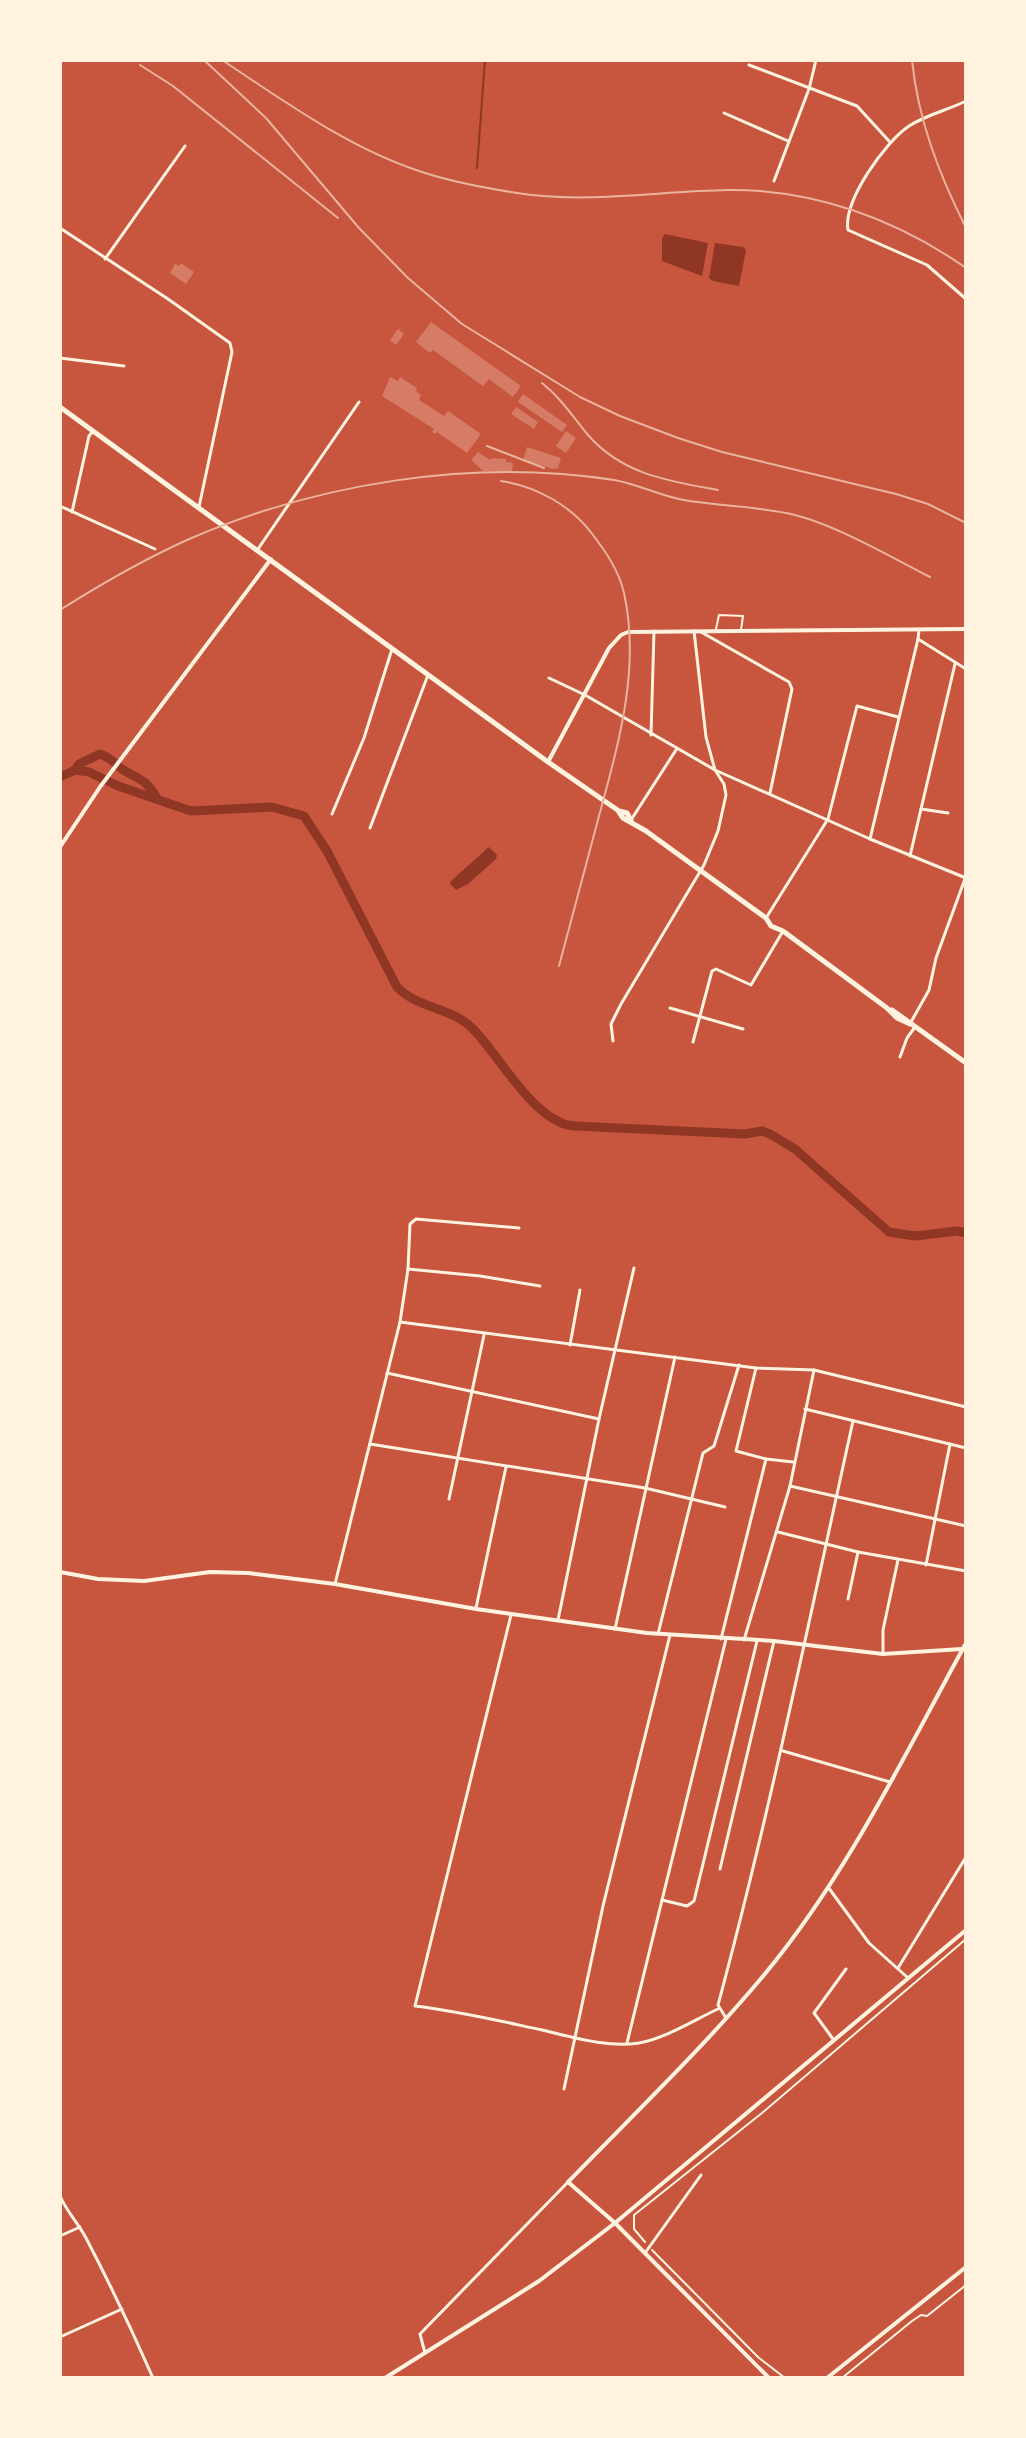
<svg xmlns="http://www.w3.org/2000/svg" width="1026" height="2438" font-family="Mulish,sans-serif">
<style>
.water{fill:#8f3625}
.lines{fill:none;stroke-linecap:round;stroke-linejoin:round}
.stream{stroke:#8f3625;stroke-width:2}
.river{stroke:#8f3625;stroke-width:9}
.building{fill:#d67c66}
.path{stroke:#fff3e0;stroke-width:2}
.service{stroke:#fff3e0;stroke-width:2}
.minor{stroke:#fff3e0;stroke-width:3}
.tertiary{stroke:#fff3e0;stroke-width:4}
.secondary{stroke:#fff3e0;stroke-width:4}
.primary{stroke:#fff3e0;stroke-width:5}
.rail{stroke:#e9b49f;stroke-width:2}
</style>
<rect width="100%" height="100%" fill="#c8553d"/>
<g class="water">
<polygon points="665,234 708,243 702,276 662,261 662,238"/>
<polygon points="715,243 743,247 746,250 739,286 713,281 709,278"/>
<polygon points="489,847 497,855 496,859 468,884 456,890 450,884 451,881"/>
</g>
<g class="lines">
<polyline class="stream" points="477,168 485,60"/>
<g class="river">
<path d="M75,770l4,-6 21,-10c10,3 14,9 22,15 18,12 22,8 35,29"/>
<path d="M60,777l15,-7 14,2 29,14 73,25 81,-4 32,9 23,35 70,136c21,22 55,20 76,42 27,27 62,95 102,97l170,8 17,-3 8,3 25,15 94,83 26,4 42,-5 9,2"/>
</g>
</g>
<g class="building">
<polygon points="181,263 194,272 186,284 170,273 175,264 179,266"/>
<polygon points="431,322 521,386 513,397 489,379 483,386 433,350 430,353 416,342"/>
<polygon points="398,329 404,334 396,345 390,340"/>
<polygon points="390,377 398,381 400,377 417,388 416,391 421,395 419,400 444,416 448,411 481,434 467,453 437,432 436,434 432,432 434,429 382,396"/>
<polygon points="523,394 567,425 562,432 518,402"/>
<polygon points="516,407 538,422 534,429 511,414"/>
<polygon points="566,431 576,438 566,453 556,446"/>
<polygon points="527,447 561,458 558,468 553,469 523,460"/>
<polygon points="478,452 490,460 492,458 506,459 506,462 513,463 512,471 483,471 471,460"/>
</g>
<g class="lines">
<g class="path">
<polyline points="645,2242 634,2229 634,2215 762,2113 966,1939"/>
<polyline points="652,2250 759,2358 785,2378"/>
<polyline points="842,2378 912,2321 921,2315 927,2316 966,2285"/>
</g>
<polyline class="service" points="716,629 719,615 743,616 741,630"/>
<g class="minor">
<polyline points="749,65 857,106 889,141"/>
<path d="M966,101c-18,9 -40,14 -57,25 -24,16 -66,75 -61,104l79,35 39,34"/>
<polyline points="724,113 788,141"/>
<polyline points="774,181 809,89 816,60"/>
<polyline points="60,228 168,299 230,343 232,352 199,507"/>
<polyline points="105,259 185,146"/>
<polyline points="60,358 124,366"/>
<polyline points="60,506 155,549"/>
<polyline points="72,512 89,436 93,431"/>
<polyline points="258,549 359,402"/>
<polyline points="919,630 918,639 966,669"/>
<polyline points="701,632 789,682 792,689 770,793"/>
<polyline points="549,678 585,695 715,770 870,839 966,878"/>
<polyline points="651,735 654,631"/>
<polyline points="921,809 948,813"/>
<polyline points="332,814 364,738 392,649"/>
<polyline points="631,820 676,750"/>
<polyline points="370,828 428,675"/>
<polyline points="870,839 918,639"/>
<polyline points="910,856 955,664"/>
<polyline points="766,918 828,819 857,706 898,717"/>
<polyline points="670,1008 743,1029"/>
<polyline points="911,1022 929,990 936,958 966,876"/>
<polyline points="613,1041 611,1024 621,1004 704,865 718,831 726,795 724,784 715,770 706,737 694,631"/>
<polyline points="693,1042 712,971 716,969 751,985 783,931"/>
<polyline points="900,1057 907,1038 915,1027"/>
<polyline points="408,1269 480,1276 540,1286"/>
<polyline points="400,1322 756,1368 814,1370 966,1407"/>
<polyline points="570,1345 580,1290"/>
<polyline points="756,1368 736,1451 766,1459 793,1462"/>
<polyline points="387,1373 599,1419"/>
<polyline points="805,1409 966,1448"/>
<polyline points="370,1444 645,1488 725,1507"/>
<polyline points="790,1486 966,1526"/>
<polyline points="449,1499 484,1335"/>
<polyline points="778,1532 858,1552 966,1571"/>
<polyline points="926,1565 950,1444"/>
<polyline points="335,1584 400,1322 408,1269 410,1224 416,1219 519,1228"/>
<polyline points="848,1599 858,1552"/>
<polyline points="476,1608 506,1467"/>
<path d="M511,1615l-96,391c43,5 85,15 127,24 30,7 66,18 97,13 27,-5 55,-23 79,-34"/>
<polyline points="558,1620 599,1419 634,1268"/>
<polyline points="615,1629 675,1357"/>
<polyline points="658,1634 703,1453 714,1446 739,1365"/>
<polyline points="721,1639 766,1459"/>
<polyline points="744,1640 790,1486 814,1370"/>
<polyline points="883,1654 883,1630 898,1560"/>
<polyline points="783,1751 890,1782"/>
<polyline points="720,1869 774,1641"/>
<polyline points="828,1887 869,1943 907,1977"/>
<polyline points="662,1900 687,1906 694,1901 757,1641"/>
<polyline points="898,1968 966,1857"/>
<path d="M726,2018l-8,-13c52,-193 92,-389 135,-584"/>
<polyline points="833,2039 814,2013 846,1969"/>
<polyline points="627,2043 726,1639"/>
<polyline points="564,2089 603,1906 670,1635"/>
<path d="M60,2196c7,16 18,27 26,42 24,46 46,92 67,140"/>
<polyline points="60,2236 80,2227"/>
<polyline points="645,2253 701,2175"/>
<polyline points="60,2337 122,2309"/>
<polyline points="425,2353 420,2334 568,2182"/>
</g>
<g class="tertiary">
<polyline points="60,847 100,787 271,559"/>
<polyline points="60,1572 98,1579 144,1581 210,1572 248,1573 335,1584 476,1609 647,1633 774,1641 883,1654 962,1649"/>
</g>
<g class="secondary">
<polyline points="548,762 609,648 621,635 628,632 966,629"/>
<polyline points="385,2378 539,2281 615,2223 966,1930"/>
<path d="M769,2378l-154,-155 -47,-41c66,-68 136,-135 196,-207 83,-100 140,-219 202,-332"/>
<polyline points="827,2378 966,2267"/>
</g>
<g class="primary">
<polyline points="60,407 548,762 619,811 627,813 631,820"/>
<polyline points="619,812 623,818 646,831 766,918 771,926 783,931 887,1008 897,1018 910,1024"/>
<polyline points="892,1010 966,1063"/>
</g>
<g class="rail">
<polyline points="204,60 266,118 359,228 408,278 462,324 580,397 620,416 678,438 722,452 896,494 928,504 966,523"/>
<path d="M222,60c62,41 128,89 200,112 30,10 63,16 95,21 70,11 141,-2 211,-3 86,-1 168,29 238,78"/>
<path d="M912,60c6,60 27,114 54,168"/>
<polyline points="140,65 173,86 338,218"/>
<path d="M542,383c19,15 31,34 46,52 35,40 81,46 130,55"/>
<polyline points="487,446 544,468"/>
<path d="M501,481c35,5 71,25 92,54 13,17 26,36 31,58 18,80 -9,162 -29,238 -12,45 -24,90 -36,135"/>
<path d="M60,610c41,-26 83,-50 127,-70 130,-57 286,-82 427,-60 24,4 46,16 70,20 34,6 68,6 102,13 43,8 103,43 144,64"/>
</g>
</g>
<rect width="1026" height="2438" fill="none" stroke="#fff3e0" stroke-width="124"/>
</svg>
